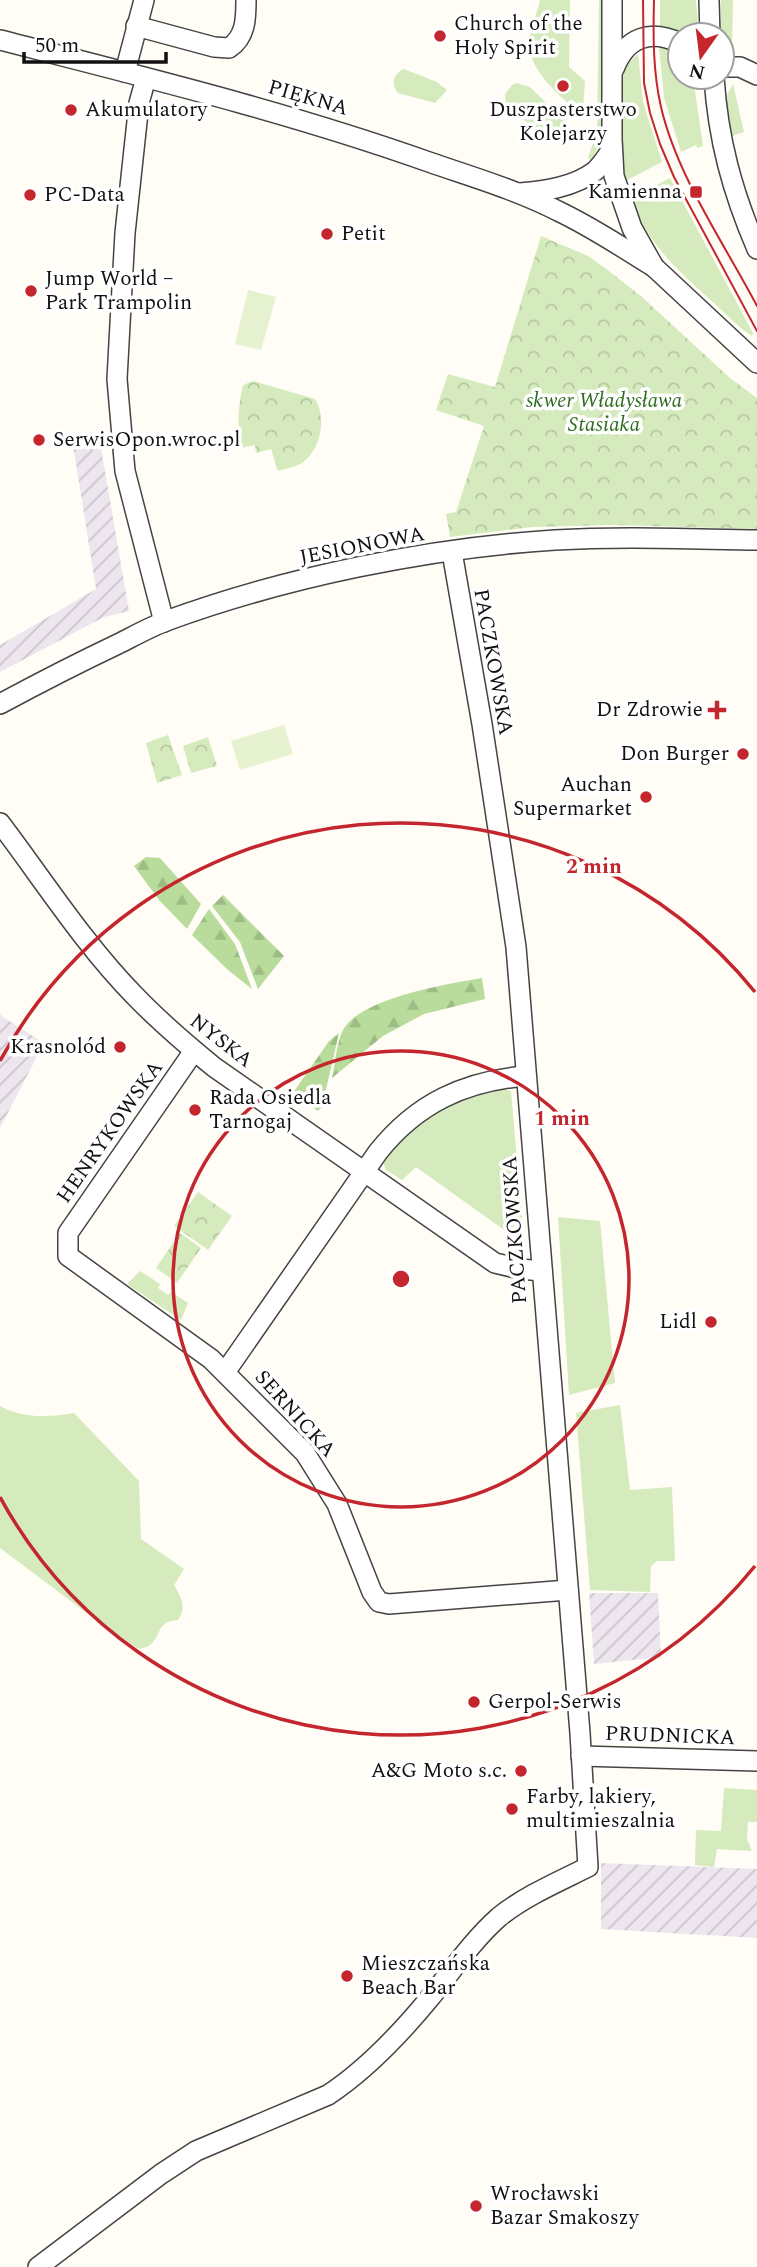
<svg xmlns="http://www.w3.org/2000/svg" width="757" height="2267" font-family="Spectral,serif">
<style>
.industrial{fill:url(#industrial-furrows)}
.grass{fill:#d5ebbd}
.forest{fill:url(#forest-firs)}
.park{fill:url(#park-crowns)}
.pitch{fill:#e6f2cf}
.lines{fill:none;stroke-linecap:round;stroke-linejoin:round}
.minor-casing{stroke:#444;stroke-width:22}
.minor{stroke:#fff;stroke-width:19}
.tram{stroke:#c4262e;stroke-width:2}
.ring{fill:none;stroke:#c4262e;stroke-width:3.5}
.poi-dot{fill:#c4262e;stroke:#fff;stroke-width:2.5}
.labels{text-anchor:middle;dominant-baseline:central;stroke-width:7;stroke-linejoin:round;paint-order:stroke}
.poi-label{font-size:21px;fill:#111;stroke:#fff;text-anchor:start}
.street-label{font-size:21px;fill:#111;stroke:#fff}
.park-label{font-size:21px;font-style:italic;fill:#2f6b1f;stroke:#fff}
.centre{fill:#c4262e;stroke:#fff;stroke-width:3.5}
.ring-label{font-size:21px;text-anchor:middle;font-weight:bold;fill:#c4262e;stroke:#fff;stroke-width:7;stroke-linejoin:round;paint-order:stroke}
</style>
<defs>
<pattern id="industrial-furrows" width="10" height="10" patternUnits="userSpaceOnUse" patternTransform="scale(1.75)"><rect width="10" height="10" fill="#eee6ef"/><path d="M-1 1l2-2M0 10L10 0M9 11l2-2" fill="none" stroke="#cbc4cc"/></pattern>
<pattern id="forest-firs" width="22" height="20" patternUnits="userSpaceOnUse" patternTransform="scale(1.75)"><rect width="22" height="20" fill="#b9dc9c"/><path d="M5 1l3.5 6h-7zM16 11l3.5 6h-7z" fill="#9ebc85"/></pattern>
<pattern id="park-crowns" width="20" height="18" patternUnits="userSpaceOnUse" patternTransform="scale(1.75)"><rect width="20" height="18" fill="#d5ebbd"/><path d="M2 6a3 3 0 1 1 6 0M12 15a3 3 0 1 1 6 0" fill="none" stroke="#b6c8a1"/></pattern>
</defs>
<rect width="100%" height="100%" fill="#fffdf5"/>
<g class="industrial">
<polygon points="99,436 129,611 104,617 0,672 0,645 96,589 72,439"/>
<polygon points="0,1015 44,1043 0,1128"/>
<polygon points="589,1593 658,1593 661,1657 594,1664"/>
<polygon points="601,1863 757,1869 757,1938 601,1929"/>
</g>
<g class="grass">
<path d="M540,0h30l-1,67 16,14 -2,28 -2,3c-19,-11 -54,-45 -52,-69 1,-14 8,-29 11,-43z"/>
<polygon points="599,0 604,0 602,138 591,162 588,157 597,133"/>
<polygon points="660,0 696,0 699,35 684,35 660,27"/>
<polygon points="721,0 733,0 732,50 721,35"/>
<polygon points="659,47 668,48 680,55 680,77 693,77 703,146 697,148 696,145 681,152 664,98"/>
<polygon points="638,54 643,102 662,162 625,181 622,140 622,77 629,62"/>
<path d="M404,69l33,13 10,8 -12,13 -37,-10c-8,-9 -4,-20 6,-24z"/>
<polygon points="517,83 530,87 564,120 565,131 554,139 546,137 509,108 506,105 505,94 512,85"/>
<polygon points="733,84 744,132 732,136 726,97"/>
<path d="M670,178l83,155 -1,3c-13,-8 -25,-21 -37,-32 -37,-33 -65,-58 -85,-105z"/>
<path d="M501,1088l10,3 11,127 -15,14 -91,-65 -14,13 -16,-10 -3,-8c8,-26 55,-55 80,-65 12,-4 26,-6 38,-9z"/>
<polygon points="558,1217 600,1221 615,1383 569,1395"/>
<polygon points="140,1271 160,1284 158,1288 168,1295 171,1292 188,1303 181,1320 127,1284"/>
<polygon points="620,1405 630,1490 672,1487 675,1561 657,1561 651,1566 650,1592 590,1590 576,1413"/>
<path d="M0,1406c23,13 49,11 74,7l65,68 2,58 43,30 -10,16c7,12 13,23 4,35 -23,2 -15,14 -28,25 -3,2 -7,3 -11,4l-39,-26 -100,-75z"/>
<polygon points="724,1788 757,1790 757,1822 748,1822 747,1839 752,1851 717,1849 714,1867 695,1865 696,1830 721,1831"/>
</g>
<g class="forest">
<polygon points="146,857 160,858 201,904 187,929 159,900 134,866"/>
<polygon points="223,895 284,956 258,989 240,942 212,906"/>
<polygon points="209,909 235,944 252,989 228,970 192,935"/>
<path d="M482,978l3,21 -61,15 -41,22 -51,42c3,-13 5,-37 11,-48 17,-32 105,-46 139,-52z"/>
<polygon points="339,1033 322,1107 318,1111 293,1093 329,1041"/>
</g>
<g class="park">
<polygon points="541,236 588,256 605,268 642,297 730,378 757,398 757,529 614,525 532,527 450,537 446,514 456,512 484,426 436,410 448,374 495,387"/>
<path d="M253,381l62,18c12,18 6,53 -15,65 -6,3 -15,5 -22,7l-7,-22 -15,4 -1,-8 -14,3c-4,-22 -3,-41 2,-63z"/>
<polygon points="168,735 182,775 157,783 146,743"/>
<polygon points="208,737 217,766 191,773 183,746"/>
<polygon points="198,1192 232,1216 208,1250 174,1226"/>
<polygon points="180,1233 201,1248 177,1283 156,1268"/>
</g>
<g class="pitch">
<polygon points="248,290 276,297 261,350 235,344"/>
<polygon points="284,725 293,754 240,770 231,741"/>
</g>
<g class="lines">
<g class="minor-casing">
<g id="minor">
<polyline points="612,0 612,139 614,176 632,228 654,267 757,363"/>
<polyline points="709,0 710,35"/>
<path d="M136,26l78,21 15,1c17,-11 17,-30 17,-48"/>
<path d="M0,40c144,37 288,72 429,122 43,15 88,28 129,49 34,16 65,37 96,56"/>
<polyline points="722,67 740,67 757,75"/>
<path d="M614,69c12,-32 36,-40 66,-26"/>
<polyline points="125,72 144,0"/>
<path d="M714,77c4,62 18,114 43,172"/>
<polyline points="146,78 139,103 125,233 117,379 125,471 164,622"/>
<path d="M520,193c25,-2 54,-6 75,-22 7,-6 12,-15 17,-22"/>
<path d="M0,704c39,-21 78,-41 118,-60 16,-8 32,-17 48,-23 120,-44 262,-73 389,-81 67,-4 135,-1 202,0"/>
<path d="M0,823c44,58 84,121 135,173 25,26 52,49 79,71l281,196 25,6 22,2"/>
<polyline points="194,1051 68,1233 68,1256 211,1359 305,1453 337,1504 372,1592 379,1602 389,1604 568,1590"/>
<path d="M226,1371l152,-219c39,-49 87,-71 148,-76"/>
<polyline points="581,1756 757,1761"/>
<path d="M38,2267l123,-93 35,-23 132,-56c38,-25 72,-61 101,-96 23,-28 43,-58 70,-82 26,-21 59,-35 89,-50l-8,-134 -64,-786 -34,-223 -30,-172"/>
</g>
</g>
<use href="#minor" class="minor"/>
<g class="tram">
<polyline points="643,0 644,83 650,113 660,144 674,177 757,331"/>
<path d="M654,0c-1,36 -1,72 7,107 16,69 63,136 96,199"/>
</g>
</g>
<g class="ring">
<circle cx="401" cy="1279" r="228"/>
<path d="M755 1566A456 456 0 0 1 0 1497M0 1061A456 456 0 0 1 755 992"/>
</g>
<g class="poi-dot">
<circle cx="440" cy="36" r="7"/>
<circle cx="563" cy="86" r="7"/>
<circle cx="71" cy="110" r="7"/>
<rect x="689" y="185" width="14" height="14" rx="3.5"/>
<circle cx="30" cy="195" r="7"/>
<circle cx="327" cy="234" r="7"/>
<circle cx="31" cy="291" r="7"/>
<circle cx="39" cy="440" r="7"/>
<path d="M713.5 699.5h7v7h7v7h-7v7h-7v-7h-7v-7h7z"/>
<circle cx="743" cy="754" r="7"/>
<circle cx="646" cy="797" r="7"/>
<circle cx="120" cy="1047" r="7"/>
<circle cx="195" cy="1110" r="7"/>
<circle cx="711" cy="1322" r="7"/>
<circle cx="474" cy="1702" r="7"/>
<circle cx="521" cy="1771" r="7"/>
<circle cx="512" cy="1809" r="7"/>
<circle cx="347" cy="1976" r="7"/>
<circle cx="476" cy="2206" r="7"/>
</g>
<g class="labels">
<g class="poi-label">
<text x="454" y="24">Church of the<tspan x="454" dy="24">Holy Spirit</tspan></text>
<text x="85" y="110">Akumulatory</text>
<text x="563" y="110" text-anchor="middle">Duszpasterstwo<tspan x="563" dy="24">Kolejarzy</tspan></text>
<text x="682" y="192" text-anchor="end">Kamienna</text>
<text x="44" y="195">PC-Data</text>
<text x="341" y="234">Petit</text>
<text x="45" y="279">Jump World –<tspan x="45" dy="24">Park Trampolin</tspan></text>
<text x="53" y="440">SerwisOpon.wroc.pl</text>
<text x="703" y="710" text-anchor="end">Dr Zdrowie</text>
<text x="729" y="754" text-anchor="end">Don Burger</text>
<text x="632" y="785" text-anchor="end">Auchan<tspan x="632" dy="24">Supermarket</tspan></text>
<text x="106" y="1047" text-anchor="end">Krasnolód</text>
<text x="209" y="1098">Rada Osiedla<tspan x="209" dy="24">Tarnogaj</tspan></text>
<text x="697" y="1322" text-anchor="end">Lidl</text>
<text x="488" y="1702">Gerpol-Serwis</text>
<text x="507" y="1771" text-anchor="end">A&amp;G Moto s.c.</text>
<text x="526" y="1797">Farby, lakiery,<tspan x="526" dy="24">multimieszalnia</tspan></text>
<text x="361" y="1964">Mieszczańska<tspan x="361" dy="24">Beach Bar</tspan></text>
<text x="490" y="2194">Wrocławski<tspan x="490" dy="24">Bazar Smakoszy</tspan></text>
</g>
<g class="street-label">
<text transform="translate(308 98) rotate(16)">PIĘKNA</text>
<text transform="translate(362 546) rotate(-11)">JESIONOWA</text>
<text transform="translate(493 662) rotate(80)">PACZKOWSKA</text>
<text transform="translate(221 1041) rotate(38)">NYSKA</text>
<text transform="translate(110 1132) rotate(-55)">HENRYKOWSKA</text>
<text transform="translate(515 1230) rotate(-94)">PACZKOWSKA</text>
<text transform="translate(295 1414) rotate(48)">SERNICKA</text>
<text transform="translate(670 1736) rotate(2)">PRUDNICKA</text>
</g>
<g class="park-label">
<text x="604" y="401">skwer Władysława<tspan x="604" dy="24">Stasiaka</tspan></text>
</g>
</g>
<circle cx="401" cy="1279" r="10" class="centre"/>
<g class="ring-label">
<text x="594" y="873">2 min</text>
<text x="562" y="1125">1 min</text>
</g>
<g transform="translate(701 56) rotate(194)"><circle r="33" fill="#ffffff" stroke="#a0a0a0" stroke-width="2"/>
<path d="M0-5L12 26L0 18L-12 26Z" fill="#c4262e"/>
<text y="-10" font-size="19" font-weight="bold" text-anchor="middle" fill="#111111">N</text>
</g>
<path d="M24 52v10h142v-10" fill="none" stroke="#111111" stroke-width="3.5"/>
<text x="35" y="52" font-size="21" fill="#111111" stroke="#ffffff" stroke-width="5" paint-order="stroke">50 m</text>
</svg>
